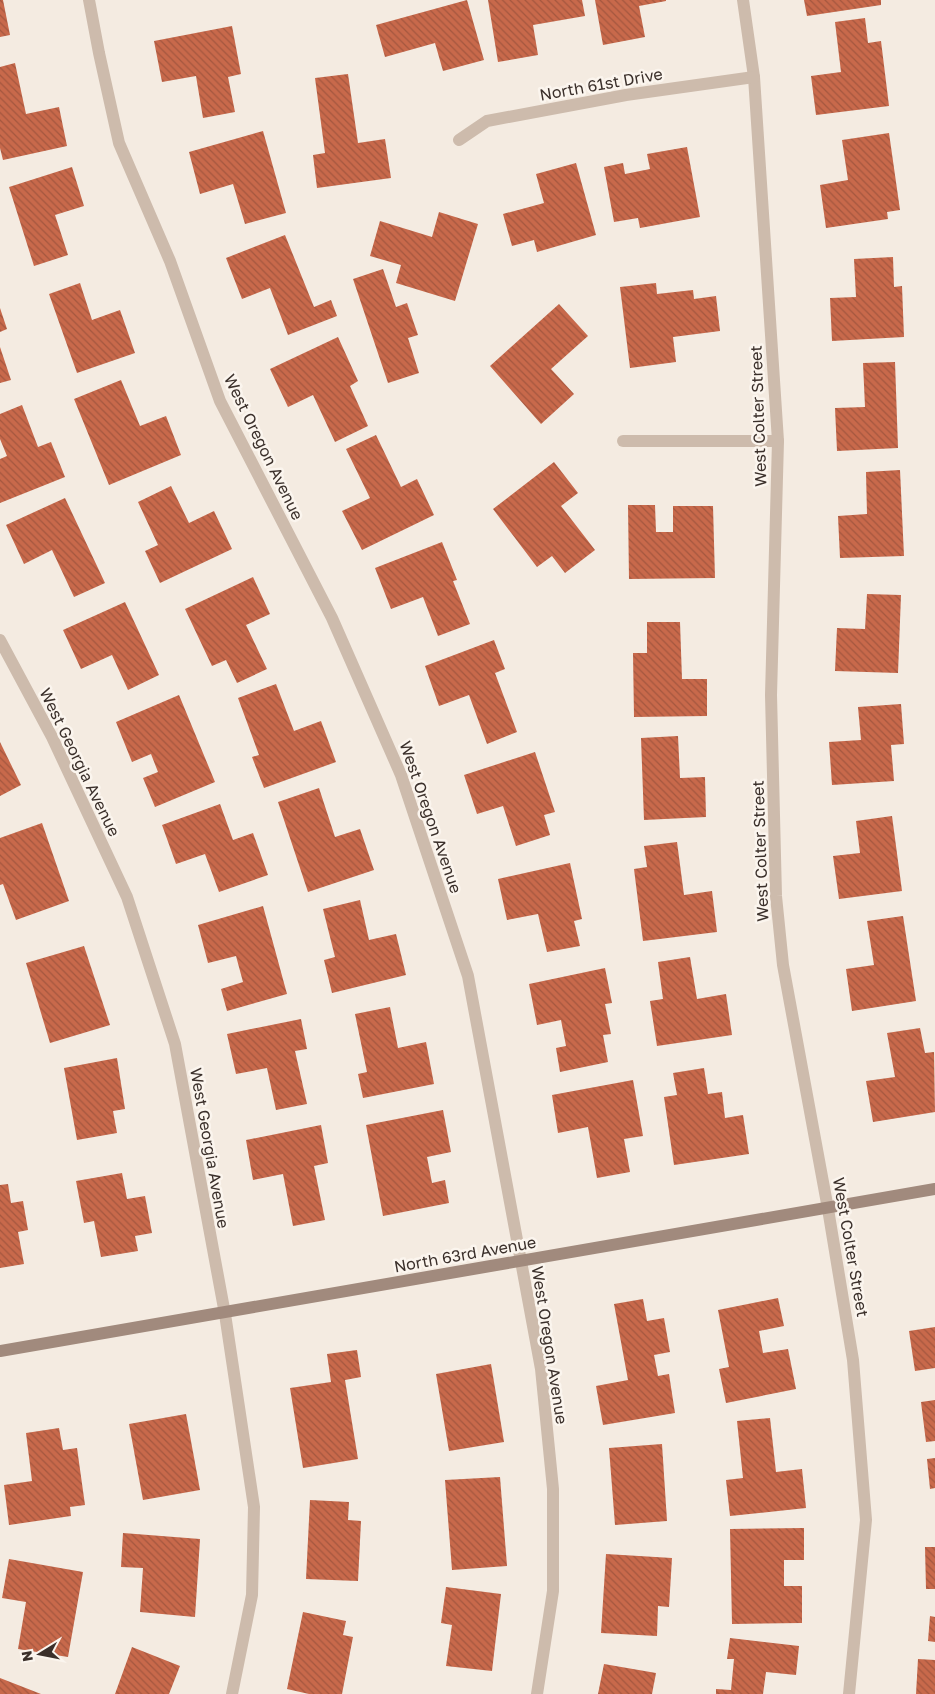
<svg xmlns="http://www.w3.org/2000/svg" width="935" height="1694" font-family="'Golos Text',sans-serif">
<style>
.building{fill:url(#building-back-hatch)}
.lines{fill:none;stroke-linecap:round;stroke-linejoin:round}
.street{stroke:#cdbbac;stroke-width:12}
.secondary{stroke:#a18a7d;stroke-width:12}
.labels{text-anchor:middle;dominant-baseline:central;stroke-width:5;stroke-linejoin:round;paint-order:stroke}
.street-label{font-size:16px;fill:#3b302b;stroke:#fbf5ee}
</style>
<defs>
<pattern id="building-back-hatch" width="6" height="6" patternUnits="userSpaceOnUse" patternTransform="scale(1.25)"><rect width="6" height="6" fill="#c8694b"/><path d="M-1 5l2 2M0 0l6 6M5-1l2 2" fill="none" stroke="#a4573f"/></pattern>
</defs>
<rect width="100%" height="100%" fill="#f4ebe1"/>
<g class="building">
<polygon points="0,0 3,0 10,35 0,37"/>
<polygon points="467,0 484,60 443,71 435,43 385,57 376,25"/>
<polygon points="488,0 582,0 585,16 533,25 538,55 498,62"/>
<polygon points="595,0 666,0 666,1 639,6 645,37 603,45"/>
<polygon points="804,0 881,0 881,5 807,16"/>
<polygon points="865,18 868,43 881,41 889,106 816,115 811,76 841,72 835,22"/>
<polygon points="232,26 241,74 228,77 235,112 203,118 196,76 162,82 154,41"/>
<polygon points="15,63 26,114 59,107 67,146 3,160 0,148 0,67"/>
<polygon points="348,74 358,143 385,139 391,178 317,188 313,155 325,153 315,78"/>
<polygon points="263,131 286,213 245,224 233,184 200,194 189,152"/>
<polygon points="889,133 900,210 887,212 888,219 826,228 820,185 848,180 842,140"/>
<polygon points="687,147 700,217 640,228 638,218 614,222 604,167 623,163 625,174 650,169 647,154"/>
<polygon points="576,163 596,235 537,252 534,240 512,246 503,214 544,203 536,174"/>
<polygon points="72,167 84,206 55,215 68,255 34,266 9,187"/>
<polygon points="439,212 478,224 455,301 396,283 401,265 370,256 380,221 432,237"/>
<polygon points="285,235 314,307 331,300 337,316 288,335 270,288 242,299 226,258"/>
<polygon points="893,257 894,287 902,286 904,337 832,341 830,298 856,297 854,259"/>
<polygon points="383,269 396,307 407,303 418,335 408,338 419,373 388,383 353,279"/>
<polygon points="80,283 92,320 120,310 135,353 77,373 49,294"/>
<polygon points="656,283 657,294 693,290 694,299 716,296 720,331 673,337 676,362 630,368 620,287"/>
<polygon points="559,304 588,336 551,369 574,394 541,424 490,366"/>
<polygon points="0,308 7,329 0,332"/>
<polygon points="338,337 358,381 350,386 368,426 335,442 313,395 288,407 270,369"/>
<polygon points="0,347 11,380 0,383"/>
<polygon points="895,362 898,448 837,451 835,408 865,407 863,363"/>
<polygon points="121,380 140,426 166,416 181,455 109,485 74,399"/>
<polygon points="22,405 38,447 51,442 65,477 0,503 0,459 7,456 0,439 0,414"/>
<polygon points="376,435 401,487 417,479 434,515 362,550 342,511 370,498 346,449"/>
<polygon points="554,462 578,493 561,506 595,550 565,573 552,556 537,567 493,509"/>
<polygon points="900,470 904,556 840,558 838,516 867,514 866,472"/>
<polygon points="171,486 189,523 214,511 232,549 160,583 145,551 158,545 138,502"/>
<polygon points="65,498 105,583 74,597 52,550 24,564 6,525"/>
<polygon points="628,505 655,505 656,532 673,532 673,506 713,506 715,578 629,579"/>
<polygon points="442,542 457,580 453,581 470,624 438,636 423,597 391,609 375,568"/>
<polygon points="253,577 270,614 246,625 267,669 237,683 226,660 212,666 185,609"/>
<polygon points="867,594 901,595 898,673 835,671 837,628 865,629"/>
<polygon points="125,602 159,675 128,690 112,655 81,669 63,630"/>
<polygon points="647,622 680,622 682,679 707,679 707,716 634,717 633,653 647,653"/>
<polygon points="494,640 505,669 495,673 517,732 487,744 469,695 439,706 425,666"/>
<polygon points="276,684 294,731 321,721 336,762 264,788 252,757 259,755 238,698"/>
<polygon points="179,695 215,782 155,807 143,778 158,772 151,754 132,762 116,722"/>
<polygon points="901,704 904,744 891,745 894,781 832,785 829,742 861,740 858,707"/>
<polygon points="678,736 680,778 705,777 706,817 644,820 641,738"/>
<polygon points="0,742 21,785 0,796"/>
<polygon points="535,752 555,812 544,815 550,835 516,846 503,806 477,814 464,775"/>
<polygon points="319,788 335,837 360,829 374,870 308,892 278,802"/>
<polygon points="220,804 233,840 253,833 268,875 219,892 205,854 176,864 162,825"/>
<polygon points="892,816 902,891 839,899 833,856 860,853 856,821"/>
<polygon points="42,823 69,901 16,920 3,884 0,885 0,838"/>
<polygon points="677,842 684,895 712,891 717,932 643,941 634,869 647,867 644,846"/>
<polygon points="570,863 582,919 574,921 580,946 547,952 538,914 507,920 498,879"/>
<polygon points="360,900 369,940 396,934 406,975 332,993 324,960 335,957 323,909"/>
<polygon points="263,906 287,994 227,1011 221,989 243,982 236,956 208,963 198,925"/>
<polygon points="903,916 916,1001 852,1011 846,969 874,965 867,921"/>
<polygon points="84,946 110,1025 50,1043 26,963"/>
<polygon points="690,957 697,999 726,994 732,1035 657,1046 650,1001 663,999 658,962"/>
<polygon points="605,968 612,1003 605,1004 611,1034 603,1035 608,1062 560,1072 556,1048 566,1046 561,1020 537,1025 529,984"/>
<polygon points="390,1007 398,1048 426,1042 434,1084 363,1098 358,1074 367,1072 355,1014"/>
<polygon points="301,1019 307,1049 295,1051 307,1104 276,1110 267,1068 236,1074 227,1034"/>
<polygon points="920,1028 925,1053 934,1052 935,1112 873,1122 866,1081 895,1077 887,1033"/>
<polygon points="117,1058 125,1109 113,1111 117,1133 77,1140 64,1068"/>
<polygon points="704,1068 708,1094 722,1092 725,1118 743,1115 749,1154 674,1165 664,1097 677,1095 673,1073"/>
<polygon points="633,1080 643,1136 624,1139 630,1172 597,1178 588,1127 558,1133 552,1095"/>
<polygon points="443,1110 451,1152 427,1157 432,1183 445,1180 449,1203 383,1216 366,1125"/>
<polygon points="321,1125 328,1163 314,1166 325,1220 293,1226 283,1174 253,1180 246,1140"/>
<polygon points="122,1173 127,1199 145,1196 152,1233 135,1236 138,1251 101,1257 94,1221 84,1223 76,1181"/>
<polygon points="8,1184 11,1203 23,1201 28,1230 18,1232 24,1264 0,1268 0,1185"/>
<polygon points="778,1298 784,1326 759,1331 763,1353 788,1349 796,1389 726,1403 719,1369 729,1367 718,1310"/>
<polygon points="643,1299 647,1321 664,1318 670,1352 654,1355 658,1376 669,1374 675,1413 603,1425 596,1386 628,1380 614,1304"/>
<polygon points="935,1327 935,1368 915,1371 909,1331"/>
<polygon points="357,1350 361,1377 345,1380 358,1459 303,1468 290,1388 331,1382 327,1354"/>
<polygon points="491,1364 504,1442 449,1451 436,1374"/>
<polygon points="935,1400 935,1441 926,1442 921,1402"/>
<polygon points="186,1414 200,1490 143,1500 129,1424"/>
<polygon points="770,1418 776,1472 802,1469 806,1508 730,1516 726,1480 743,1478 737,1421"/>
<polygon points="59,1428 63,1450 77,1448 85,1505 70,1507 71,1516 9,1525 4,1485 32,1481 26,1433"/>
<polygon points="662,1444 667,1521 615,1525 609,1448"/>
<polygon points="935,1458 935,1488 930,1489 927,1459"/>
<polygon points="500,1477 507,1566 452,1570 445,1480"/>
<polygon points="310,1500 349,1502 348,1520 361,1521 358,1581 306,1579"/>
<polygon points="804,1528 804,1560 784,1560 784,1586 802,1586 802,1623 732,1624 730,1529"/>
<polygon points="123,1533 200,1539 195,1617 140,1612 143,1568 121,1567"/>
<polygon points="925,1547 935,1547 935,1589 926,1589"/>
<polygon points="606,1554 672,1558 669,1607 658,1606 657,1636 601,1633"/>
<polygon points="9,1559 83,1572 68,1657 18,1649 26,1602 2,1598"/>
<polygon points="446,1587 501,1594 492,1671 446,1666 452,1625 441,1623"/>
<polygon points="303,1612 346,1621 343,1635 353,1637 342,1694 309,1694 287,1689"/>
<polygon points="930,1616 935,1617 935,1642 928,1641"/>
<polygon points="730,1638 799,1646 796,1675 766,1672 763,1694 716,1694 716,1689 731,1690 734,1659 727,1659"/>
<polygon points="132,1647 180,1666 169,1694 115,1694"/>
<polygon points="918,1659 935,1660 935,1694 916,1694"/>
<polygon points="604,1664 656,1673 652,1694 598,1694"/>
<polygon points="0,1678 41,1694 0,1694"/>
</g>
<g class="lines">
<g class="street">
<polyline points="89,0 99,53 119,143 170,261 220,401 332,618 401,775 468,976 541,1369 553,1489 553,1591 537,1694"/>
<polyline points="743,0 754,77 778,441 771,695 776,896 783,965 828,1209 853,1360 866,1520 849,1694"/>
<polyline points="459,140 487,121 626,95 754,77"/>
<polyline points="623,441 778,441"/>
<polyline points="0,640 52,737 127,897 175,1044 225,1314 254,1507 252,1595 232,1694"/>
</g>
<polyline class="secondary" points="0,1351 935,1189"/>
</g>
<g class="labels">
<g class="street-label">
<text transform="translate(601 84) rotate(-10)">North 61st Drive</text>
<text transform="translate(758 416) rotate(-92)">West Colter Street</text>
<text transform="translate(264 447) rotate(64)">West Oregon Avenue</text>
<text transform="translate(80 762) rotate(64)">West Georgia Avenue</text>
<text transform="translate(431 817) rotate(71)">West Oregon Avenue</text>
<text transform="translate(760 851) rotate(-92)">West Colter Street</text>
<text transform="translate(210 1148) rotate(80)">West Georgia Avenue</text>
<text transform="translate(851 1247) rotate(80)">West Colter Street</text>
<text transform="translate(465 1254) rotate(-10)">North 63rd Avenue</text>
<text transform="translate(550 1345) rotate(81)">West Oregon Avenue</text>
</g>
</g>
<g transform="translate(40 1654) rotate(260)" stroke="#fbf5ee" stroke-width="4" paint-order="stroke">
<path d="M0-4L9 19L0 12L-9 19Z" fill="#3b302b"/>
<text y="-8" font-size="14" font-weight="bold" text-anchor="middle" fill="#3b302b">N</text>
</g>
</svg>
